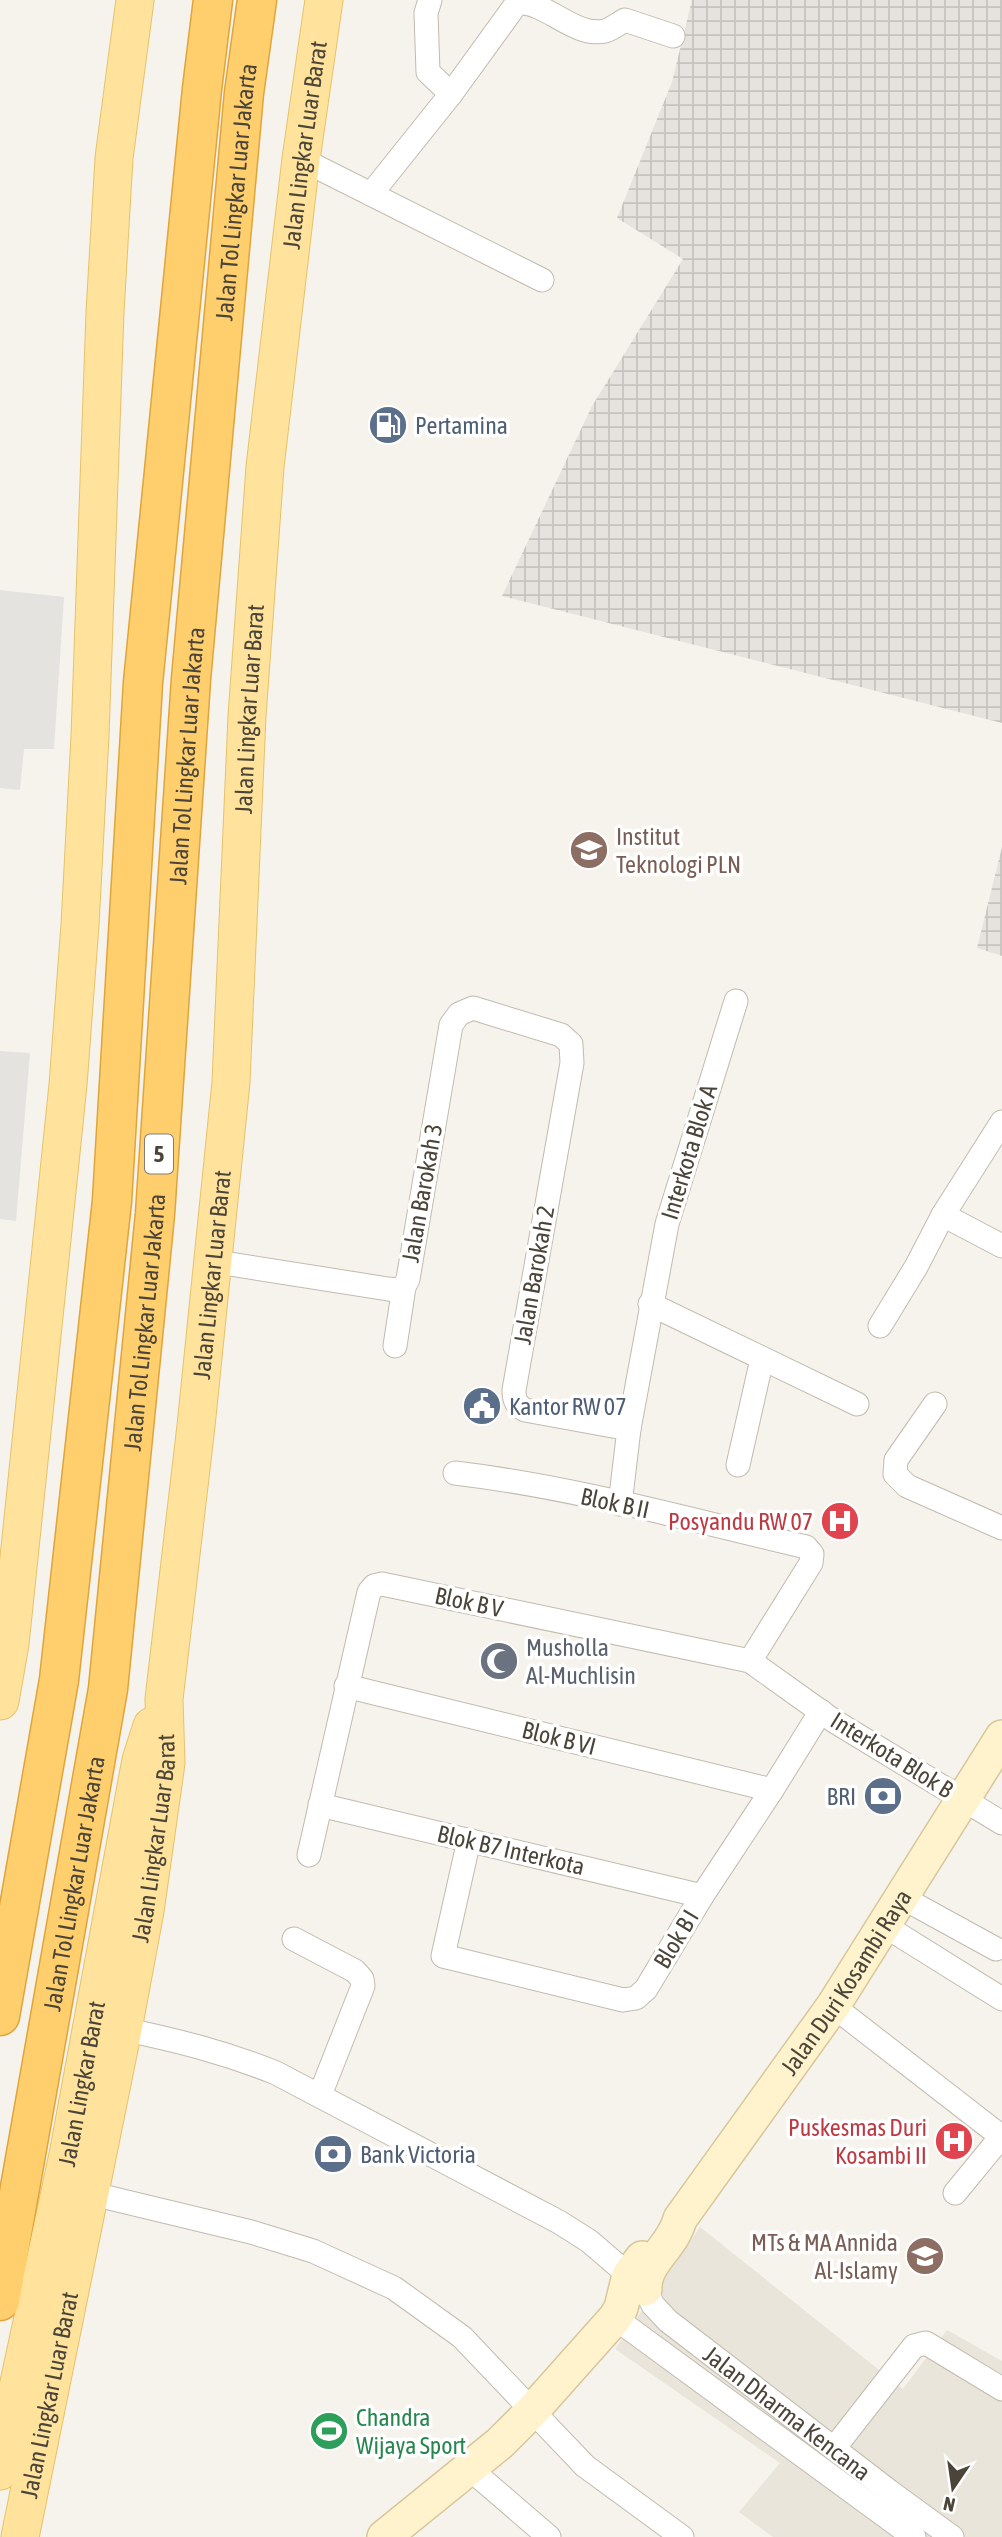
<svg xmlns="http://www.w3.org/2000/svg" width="1002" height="2537" font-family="'Asap Condensed',sans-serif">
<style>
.residential{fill:#eae5da}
.industrial{fill:url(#industrial-grid)}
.parking{fill:#e5e3e0}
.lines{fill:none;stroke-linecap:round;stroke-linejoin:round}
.minor-casing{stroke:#c2bbae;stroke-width:25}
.secondary-casing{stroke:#d6c79b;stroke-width:36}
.primary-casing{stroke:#e6c16a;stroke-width:39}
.motorway-casing{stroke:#e0a43c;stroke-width:41}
.minor{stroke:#fff;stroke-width:23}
.secondary{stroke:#fff3cd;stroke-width:33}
.primary{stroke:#ffe39c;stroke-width:37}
.motorway{stroke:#ffcf6e;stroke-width:38}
.labels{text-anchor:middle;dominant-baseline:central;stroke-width:7;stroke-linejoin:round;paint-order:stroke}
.shield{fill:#fff;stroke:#817c74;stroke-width:2}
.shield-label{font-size:23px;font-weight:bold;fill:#4b4439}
.street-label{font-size:24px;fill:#4b4439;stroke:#fff}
.service-label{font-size:24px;fill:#4e5e75;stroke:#fff;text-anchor:start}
.education-label{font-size:24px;fill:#785e54;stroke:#fff;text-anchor:start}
.health-label{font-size:24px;fill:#be3a42;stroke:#fff;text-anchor:end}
.worship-label{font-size:24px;fill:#5b616d;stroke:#fff;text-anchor:start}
.leisure-label{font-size:24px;fill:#27864d;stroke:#fff;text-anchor:start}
</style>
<defs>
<pattern id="industrial-grid" width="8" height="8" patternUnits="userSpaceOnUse" patternTransform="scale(1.75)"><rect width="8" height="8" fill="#e6e2dd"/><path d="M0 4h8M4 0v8" fill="none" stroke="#c7c3be"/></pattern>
</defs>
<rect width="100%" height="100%" fill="#f6f3ec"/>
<polygon class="residential" points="700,2227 903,2389 947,2330 1002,2361 1002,2537 773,2537 739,2512 780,2463 615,2349"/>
<g class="industrial">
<polygon points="692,0 1002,0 1002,723 502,596 592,406 683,259 617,218 672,82"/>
<polygon points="1002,847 1002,956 977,948"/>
</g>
<g class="parking">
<polygon points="0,590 64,597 54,749 24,749 20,790 0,788"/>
<polygon points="0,1051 30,1053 16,1221 0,1219"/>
</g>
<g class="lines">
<g class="minor-casing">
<g id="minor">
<polyline points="430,0 426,13 428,72 451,94"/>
<polyline points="301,159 542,280"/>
<path d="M371,194l80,-100 66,-91c28,-3 57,35 88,28 7,-2 14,-8 20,-11l48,16"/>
<polyline points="943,1215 1002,1246"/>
<path d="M211,1261l177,28 9,1 7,-3 4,-8 43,-254 8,-11 14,-6 88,27 10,9 1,19 -58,327c0,10 2,15 11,20l104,19"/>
<polyline points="650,1304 857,1404"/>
<polyline points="880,1326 916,1267 943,1215 1002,1122"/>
<polyline points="395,1346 404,1287"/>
<polyline points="935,1404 896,1460 895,1474 907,1486 1002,1528"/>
<polyline points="738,1465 762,1359"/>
<path d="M455,1473c119,14 235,47 351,74l6,7 -1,9 -61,98"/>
<polyline points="620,1504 629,1429 667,1224 736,1001"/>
<polyline points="346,1686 772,1790"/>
<polyline points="320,1805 702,1896"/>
<polyline points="469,1840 443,1956 623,2000 636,1998 646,1989 702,1896 772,1790 821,1711"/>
<polyline points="309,1855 369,1592 374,1586 382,1584 750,1661 834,1721 1002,1823"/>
<polyline points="903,1898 996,1949"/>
<polyline points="885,1926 1002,1999"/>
<polyline points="294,1939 355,1971 362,1979 363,1986 320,2095"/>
<polyline points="833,2006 1002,2137"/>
<path id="s1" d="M123,2029c56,12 101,23 153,44l283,149 30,19 56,48 8,16 15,16 221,170 63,46"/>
<polyline points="89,2193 251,2232 313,2251 394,2288 462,2337 585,2466 682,2537"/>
<polyline points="955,2193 1001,2137"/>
<polyline points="615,2318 914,2537"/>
<polyline points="835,2447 914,2346 926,2343 1002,2389"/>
<polyline points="470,2469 549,2537"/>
</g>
</g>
<g class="secondary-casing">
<g id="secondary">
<path id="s2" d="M645,2289c-2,-26 28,-42 35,-70l153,-213 169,-269"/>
<polyline points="384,2537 500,2443 533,2410 615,2318 621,2308 629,2275 642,2258"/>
</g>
</g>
<g class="primary-casing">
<g id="primary">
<polyline points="0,1701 10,1644 68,1085 80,925 90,736 105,312 114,158 135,0"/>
<path id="s3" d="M0,2471l68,-316 73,-395 11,-34"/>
<path id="s4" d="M20,2537l103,-508 22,-118 21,-148 -2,-64 32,-273 35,-344 16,-366 18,-249 36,-308 23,-159"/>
</g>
</g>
<g class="motorway-casing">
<g id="motorway">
<polyline points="0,2016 59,1680 112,1201 143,683 202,89 213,0"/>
<path id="s5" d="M0,2301l108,-612 47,-475 36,-535 53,-586 13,-93"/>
</g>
</g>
<use href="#minor" class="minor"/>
<use href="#secondary" class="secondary"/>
<use href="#primary" class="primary"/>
<use href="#motorway" class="motorway"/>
</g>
<defs>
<g id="fuel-disc" transform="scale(2.0125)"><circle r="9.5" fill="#5c6f8a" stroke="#fff"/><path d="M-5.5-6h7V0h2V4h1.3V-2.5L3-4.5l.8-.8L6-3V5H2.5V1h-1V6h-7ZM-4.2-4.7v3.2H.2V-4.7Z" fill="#fff"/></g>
<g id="university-disc" transform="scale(2.0125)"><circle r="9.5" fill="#8d6e63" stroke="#fff"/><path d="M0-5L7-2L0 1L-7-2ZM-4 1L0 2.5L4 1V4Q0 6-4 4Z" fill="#fff"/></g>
<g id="civic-disc" transform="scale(2.0125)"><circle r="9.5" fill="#5c6f8a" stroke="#fff"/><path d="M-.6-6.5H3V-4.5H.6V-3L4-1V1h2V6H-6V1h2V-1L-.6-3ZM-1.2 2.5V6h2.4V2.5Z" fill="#fff"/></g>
<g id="hospital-disc" transform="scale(2.0125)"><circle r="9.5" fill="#e0444e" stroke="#fff"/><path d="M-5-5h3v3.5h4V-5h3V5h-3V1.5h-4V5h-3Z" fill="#fff"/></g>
<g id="mosque-disc" transform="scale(2.0125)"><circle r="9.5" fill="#6b7280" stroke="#fff"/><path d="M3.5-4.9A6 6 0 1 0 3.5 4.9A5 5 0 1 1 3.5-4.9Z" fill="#fff"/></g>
<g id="bank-disc" transform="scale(2.0125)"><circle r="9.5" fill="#5c6f8a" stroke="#fff"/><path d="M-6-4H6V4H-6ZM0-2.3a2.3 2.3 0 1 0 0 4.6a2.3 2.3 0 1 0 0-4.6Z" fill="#fff"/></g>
<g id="school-disc" transform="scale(2.0125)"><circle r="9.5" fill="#8d6e63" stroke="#fff"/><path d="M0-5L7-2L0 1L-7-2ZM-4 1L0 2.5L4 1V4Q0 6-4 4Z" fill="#fff"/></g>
<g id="stadium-disc" transform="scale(2.0125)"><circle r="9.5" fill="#2e9e5b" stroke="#fff"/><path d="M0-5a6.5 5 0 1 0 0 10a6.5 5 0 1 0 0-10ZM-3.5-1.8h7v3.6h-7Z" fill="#fff"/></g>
</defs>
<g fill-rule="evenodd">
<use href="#fuel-disc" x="388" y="425"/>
<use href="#university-disc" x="589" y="850"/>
<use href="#civic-disc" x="482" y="1406"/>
<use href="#hospital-disc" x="840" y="1521"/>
<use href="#mosque-disc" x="499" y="1661"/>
<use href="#bank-disc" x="883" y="1796"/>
<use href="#hospital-disc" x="954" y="2141"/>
<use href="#bank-disc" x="333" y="2154"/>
<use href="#school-disc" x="925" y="2256"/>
<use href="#stadium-disc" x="329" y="2431"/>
</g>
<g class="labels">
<rect class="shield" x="145" y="1134.5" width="28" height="39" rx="5"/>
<g class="shield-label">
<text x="159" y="1154">5</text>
</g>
<g class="street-label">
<text stroke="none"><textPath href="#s4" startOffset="2413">Jalan Lingkar Luar Barat</textPath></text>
<text stroke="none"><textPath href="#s5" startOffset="2124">Jalan Tol Lingkar Luar Jakarta</textPath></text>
<text stroke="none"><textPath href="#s4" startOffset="1846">Jalan Lingkar Luar Barat</textPath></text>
<text stroke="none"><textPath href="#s5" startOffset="1558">Jalan Tol Lingkar Luar Jakarta</textPath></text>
<text transform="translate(689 1152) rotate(-73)">Interkota Blok A</text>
<text transform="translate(422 1193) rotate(-80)">Jalan Barokah 3</text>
<text stroke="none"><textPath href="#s4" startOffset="1279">Jalan Lingkar Luar Barat</textPath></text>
<text transform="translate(534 1275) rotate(-80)">Jalan Barokah 2</text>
<text stroke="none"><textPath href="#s5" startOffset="990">Jalan Tol Lingkar Luar Jakarta</textPath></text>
<text transform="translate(615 1503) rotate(12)">Blok B II</text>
<text transform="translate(469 1602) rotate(12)">Blok B V</text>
<text transform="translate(559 1738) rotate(14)">Blok B VI</text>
<text transform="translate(892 1755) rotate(32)">Interkota Blok B</text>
<text stroke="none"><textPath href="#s4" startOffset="712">Jalan Lingkar Luar Barat</textPath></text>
<text transform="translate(511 1850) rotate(13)">Blok B7 Interkota</text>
<text stroke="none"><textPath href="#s5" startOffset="424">Jalan Tol Lingkar Luar Jakarta</textPath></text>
<text transform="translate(676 1939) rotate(-59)">Blok B I</text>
<text stroke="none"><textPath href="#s2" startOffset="369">Jalan Duri Kosambi Raya</textPath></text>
<text stroke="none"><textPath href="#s3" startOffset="396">Jalan Lingkar Barat</textPath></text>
<text stroke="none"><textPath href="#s4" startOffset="145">Jalan Lingkar Luar Barat</textPath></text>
<text stroke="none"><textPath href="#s1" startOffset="779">Jalan Dharma Kencana</textPath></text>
</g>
<g class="service-label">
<text x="415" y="425">Pertamina</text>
<text x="509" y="1406">Kantor RW 07</text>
<text x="856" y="1796" text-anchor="end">BRI</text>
<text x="360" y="2154">Bank Victoria</text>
</g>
<g class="education-label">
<text x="616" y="836">Institut<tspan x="616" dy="28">Teknologi PLN</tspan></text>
<text x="898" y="2242" text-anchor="end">MTs &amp; MA Annida<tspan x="898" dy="28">Al-Islamy</tspan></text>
</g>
<g class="health-label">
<text x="813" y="1521">Posyandu RW 07</text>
<text x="927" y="2127">Puskesmas Duri<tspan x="927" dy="28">Kosambi II</tspan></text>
</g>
<g class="worship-label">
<text x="526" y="1647">Musholla<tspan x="526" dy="28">Al-Muchlisin</tspan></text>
</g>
<g class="leisure-label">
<text x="356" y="2417">Chandra<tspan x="356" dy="28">Wijaya Sport</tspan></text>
</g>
</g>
<g transform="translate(953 2488) rotate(193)" stroke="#ffffff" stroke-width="5" paint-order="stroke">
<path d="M0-5L12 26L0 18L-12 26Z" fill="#4b4439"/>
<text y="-10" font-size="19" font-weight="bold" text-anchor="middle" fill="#4b4439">N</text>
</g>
</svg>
